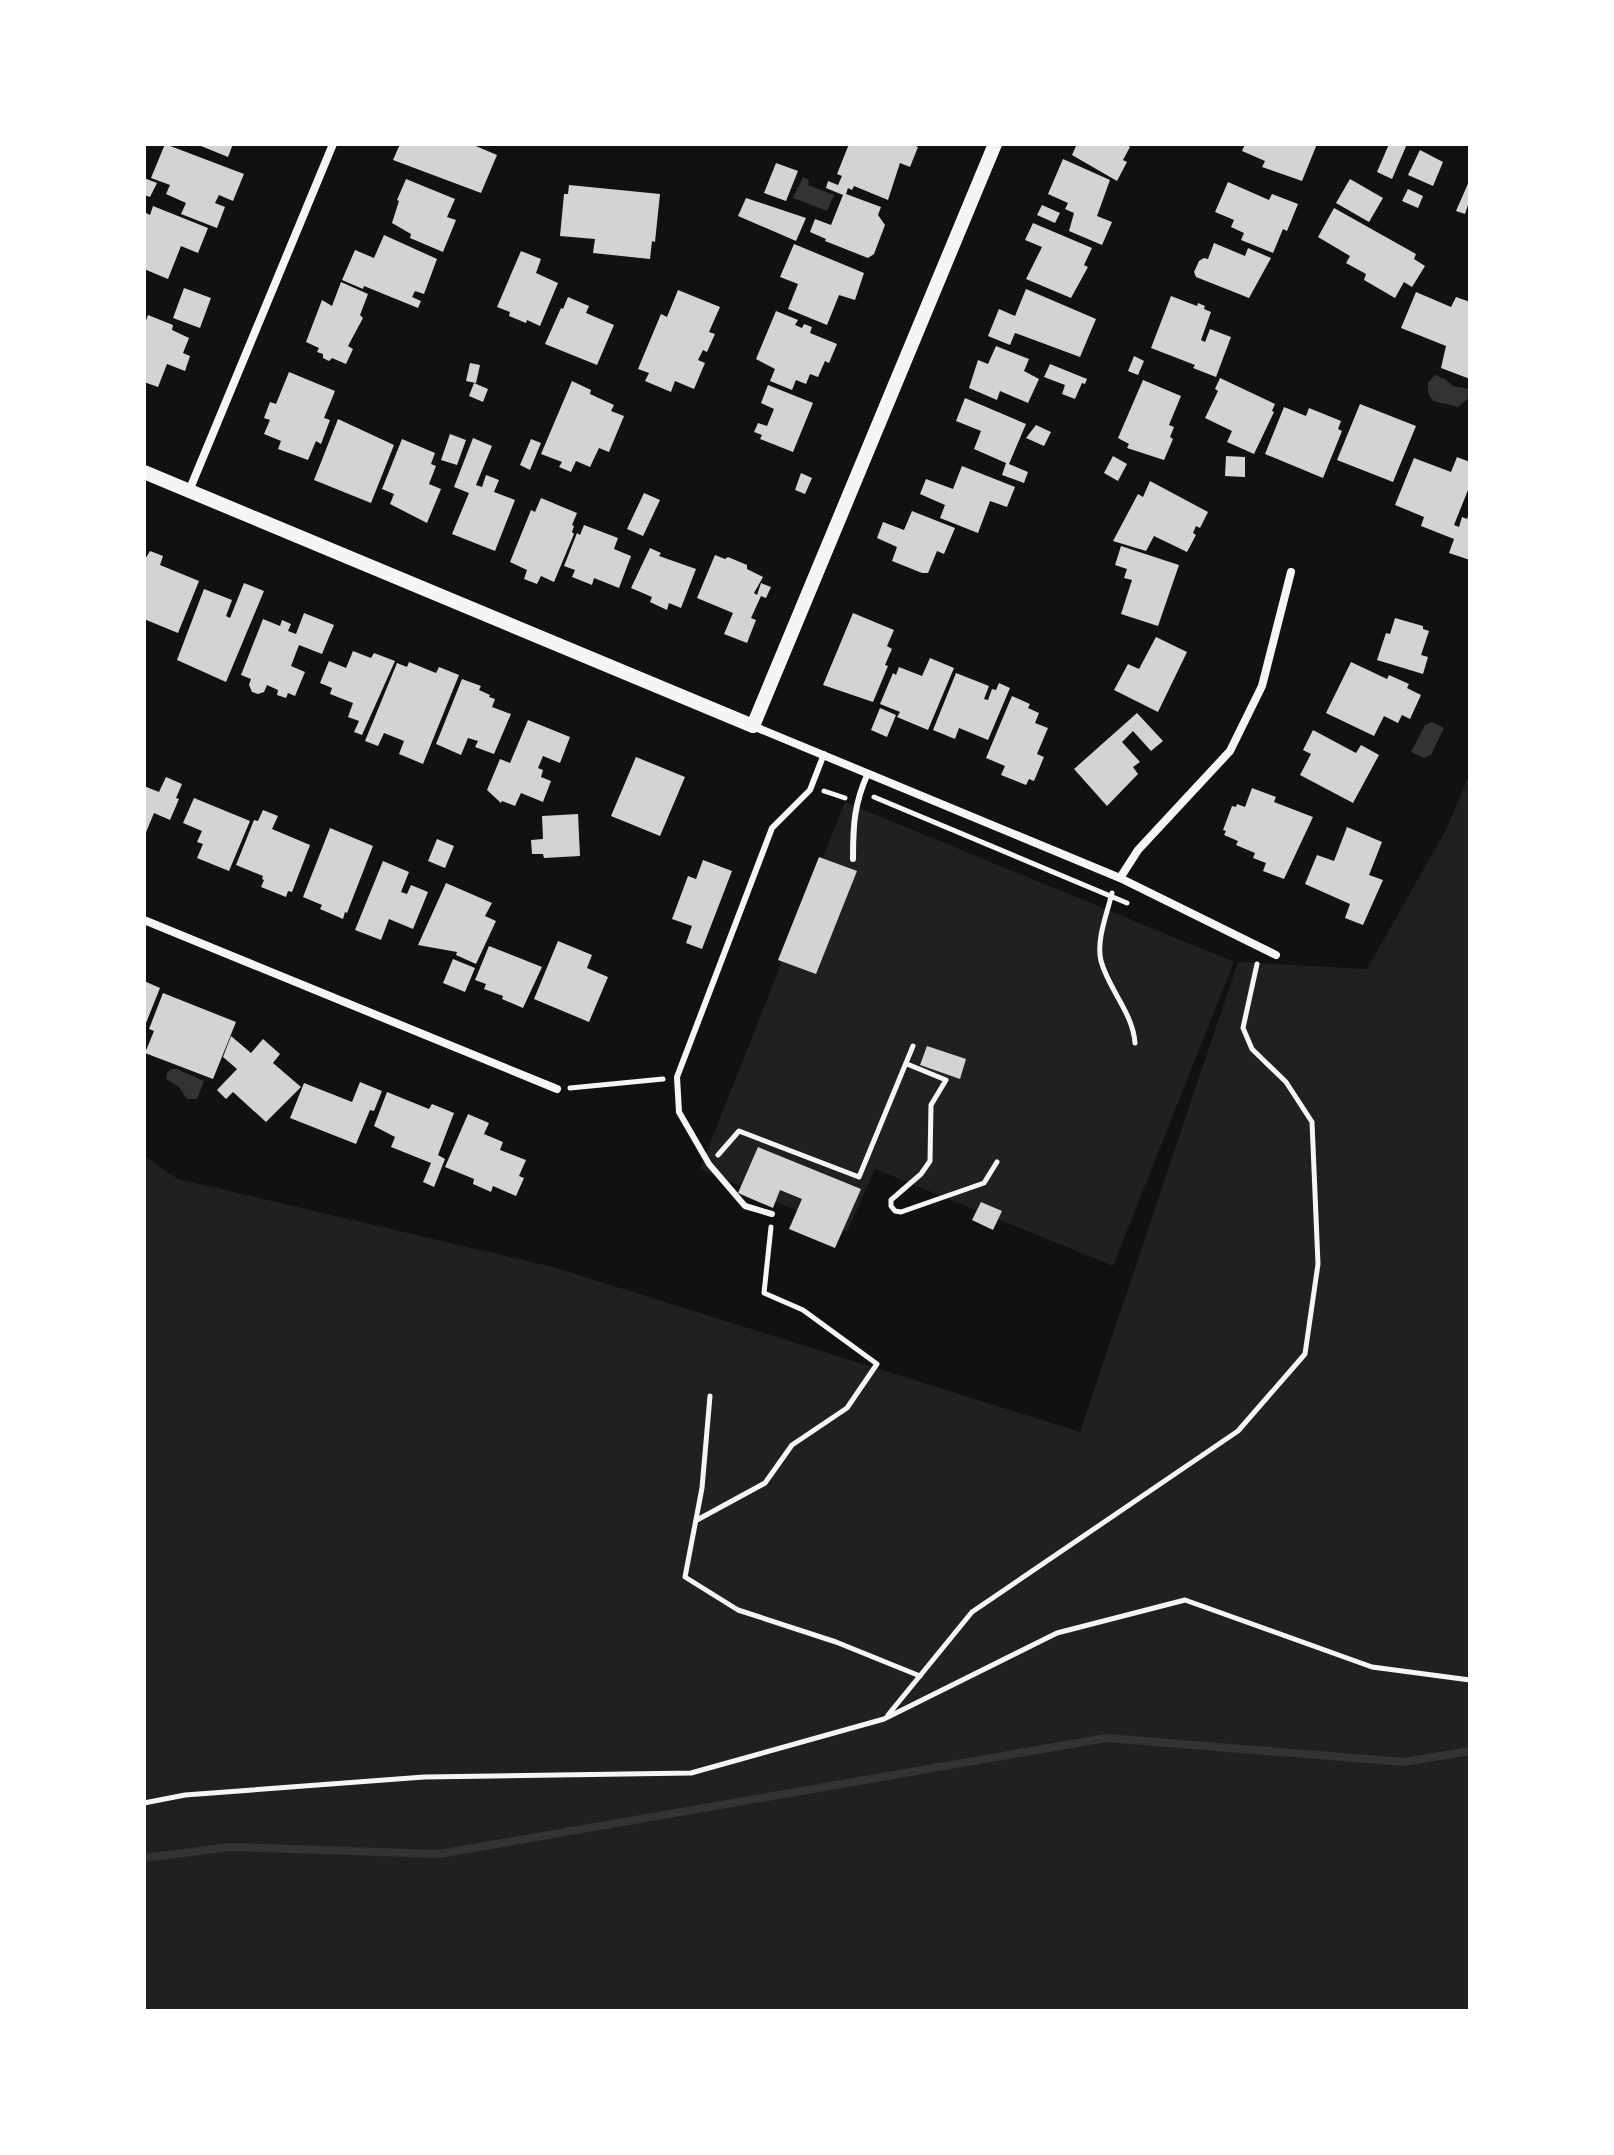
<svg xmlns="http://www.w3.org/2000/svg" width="1614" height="2155" font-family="'Space Grotesk',sans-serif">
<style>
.green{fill:#202020}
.water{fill:#333}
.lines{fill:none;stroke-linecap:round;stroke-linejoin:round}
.stream{stroke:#333;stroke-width:8}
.building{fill:#d3d3d3}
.path{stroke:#f5f5f5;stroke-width:5}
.service{stroke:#f5f5f5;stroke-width:6}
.minor{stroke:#f5f5f5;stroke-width:8}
.tertiary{stroke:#f5f5f5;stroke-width:14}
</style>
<rect width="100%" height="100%" fill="#111"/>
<g class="green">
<polygon points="1470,773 1470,2011 144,2011 144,1156 178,1179 553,1267 1080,1432 1238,962 1367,969 1447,828"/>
<polygon points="845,802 1234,962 1113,1266 875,1169 847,1232 700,1169"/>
</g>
<g class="water">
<polygon points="803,177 809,180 808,185 834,195 827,211 793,198"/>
<polygon points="1435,375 1445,379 1453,386 1468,389 1470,397 1458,407 1433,401 1428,393 1428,383"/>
<polygon points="1432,722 1444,728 1431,755 1424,758 1411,752 1425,725"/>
<polygon points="171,1069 177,1069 204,1081 197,1099 187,1099 179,1087 166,1079 167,1073"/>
</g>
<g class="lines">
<polyline class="stream" points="144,1858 230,1847 439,1854 1106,1738 1404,1762 1470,1751"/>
</g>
<g class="building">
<polygon points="165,144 244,174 233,201 219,195 215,203 225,207 217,228 181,214 186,203 166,194 170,185 151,178"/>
<polygon points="196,144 233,144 228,157"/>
<polygon points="400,144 471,144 497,155 481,193 393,160"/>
<polygon points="849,144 910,144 918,147 910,167 900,163 888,200 854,186 852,190 848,188 846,194 881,207 878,215 885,225 874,254 868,258 825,241 826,239 810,232 815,219 831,225 843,195 826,188 828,181 838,185 842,176 837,174"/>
<polygon points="1071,144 1126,144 1130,147 1123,160 1127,162 1117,181 1072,155 1076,146"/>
<polygon points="1245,144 1317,144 1302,181 1262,167 1265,161 1242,151"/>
<polygon points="1389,144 1407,144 1392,179 1377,172"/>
<polygon points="1420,150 1443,162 1433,186 1408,175"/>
<polygon points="1063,159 1110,180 1097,216 1112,222 1102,245 1069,231 1074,213 1065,209 1068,203 1048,194"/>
<polygon points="776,163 798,171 786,201 764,193"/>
<polygon points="144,178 157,183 150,197 144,195"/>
<polygon points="406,179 455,199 447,217 456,220 443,252 410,238 411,234 392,223 399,201 397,200"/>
<polygon points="1350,179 1383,198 1369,222 1336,203"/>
<polygon points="1470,179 1470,199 1465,214 1456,211"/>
<polygon points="1228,182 1269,200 1272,194 1298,204 1287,231 1283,229 1273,253 1241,240 1244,233 1231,227 1234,220 1215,212"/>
<polygon points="569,185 660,194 655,242 652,241 650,259 593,253 595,239 560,236 564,194 568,194"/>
<polygon points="1408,189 1423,196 1418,208 1402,201"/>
<polygon points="746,198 806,218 796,241 738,216"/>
<polygon points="1042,205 1060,213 1055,223 1037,215"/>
<polygon points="153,206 208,228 198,253 181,246 168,279 144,269 144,212 150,215"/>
<polygon points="1334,208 1416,254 1414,259 1425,266 1412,287 1404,282 1395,298 1364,280 1366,274 1346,263 1350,256 1318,237"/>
<polygon points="1033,223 1092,248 1084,265 1088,267 1071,298 1026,279 1042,247 1025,240"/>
<polygon points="384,235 437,259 424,294 415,291 412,297 421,301 418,308 364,286 363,289 342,280 355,250 374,258"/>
<polygon points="1214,243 1245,256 1248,248 1271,258 1249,298 1196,277 1194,272 1199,261 1204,258 1208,259"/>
<polygon points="794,244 864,273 855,300 839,295 827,325 788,309 798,284 780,277"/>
<polygon points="521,251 541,259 536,273 558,283 540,326 527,320 526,323 509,316 510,312 497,307"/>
<polygon points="341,282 368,294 360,315 363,318 348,346 353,349 346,364 332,358 329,361 323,358 323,354 317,352 319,348 306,342 322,300 332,306"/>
<polygon points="184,288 211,298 200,328 173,318"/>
<polygon points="1026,289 1096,319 1080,357 1015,333 1010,345 988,336 999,309 1015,316"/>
<polygon points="678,290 720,307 709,332 715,334 707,352 703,350 698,360 705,363 694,389 675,381 671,392 645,381 649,373 638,369 661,314 667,317"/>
<polygon points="1416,292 1451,307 1456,297 1470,302 1470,379 1441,368 1446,346 1401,328"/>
<polygon points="1171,296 1197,306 1198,303 1205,306 1204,309 1211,312 1201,340 1205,342 1210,329 1231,337 1216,377 1193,368 1195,365 1151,348"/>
<polygon points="568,297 589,306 586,313 614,325 597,365 545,344 561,308 563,309"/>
<polygon points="776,311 798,320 795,325 802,328 804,324 812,327 810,333 837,344 829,363 825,361 818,377 810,374 806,384 796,380 792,390 770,381 775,369 756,359"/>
<polygon points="148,315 173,325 172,330 189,338 183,353 190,356 185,371 167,364 158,387 144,382 144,326"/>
<polygon points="996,346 1029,359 1024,371 1039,379 1028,403 1000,391 997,400 969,388 978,360 988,364"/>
<polygon points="1134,356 1144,361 1138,375 1128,371"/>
<polygon points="470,363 480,365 476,383 466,381"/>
<polygon points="1050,364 1087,379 1085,384 1082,383 1075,399 1062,394 1065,385 1044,377"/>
<polygon points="289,372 335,391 324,418 330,420 321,444 316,441 308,460 278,449 281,441 264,434 270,420 264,418 270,402 276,404"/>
<polygon points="1220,378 1275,404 1272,411 1274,412 1254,454 1227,442 1232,431 1205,418 1218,391 1215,389"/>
<polygon points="1143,380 1181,396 1169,425 1174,427 1170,437 1173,439 1164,460 1127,448 1129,444 1118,438"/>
<polygon points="572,381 591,390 590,394 614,405 611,411 624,416 609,452 599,448 590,467 576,461 571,472 559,467 562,462 541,454"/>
<polygon points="474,383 488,389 483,402 469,396"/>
<polygon points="768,385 813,403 793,452 760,439 762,435 754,432 758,423 767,426 774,409 761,403"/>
<polygon points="965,398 1026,424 1009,464 1028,472 1024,483 1002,475 1006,463 974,449 981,431 956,421"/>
<polygon points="1360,404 1416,426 1393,482 1337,460"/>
<polygon points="1284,407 1306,416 1309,408 1341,421 1338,429 1342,431 1323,478 1265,454"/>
<polygon points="338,419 394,445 371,503 314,480"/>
<polygon points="1036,425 1051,432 1044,446 1026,438"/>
<polygon points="450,434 466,440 457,465 441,460"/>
<polygon points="473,438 492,446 476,485 482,487 486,475 499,480 494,492 515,500 495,551 452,534 469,493 454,487"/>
<polygon points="402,439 435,453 431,464 436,466 429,484 441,489 427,523 390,504 394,494 382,489"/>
<polygon points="531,439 541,443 530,470 520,465"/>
<polygon points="1113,456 1127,464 1118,481 1104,473"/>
<polygon points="1226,456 1245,457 1245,477 1225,476"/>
<polygon points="1457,457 1470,462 1470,485 1454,525 1459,527 1462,517 1467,519 1470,511 1470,560 1449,553 1454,539 1421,526 1424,517 1395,505 1414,458 1451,472"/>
<polygon points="962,466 1015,487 1007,507 990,501 978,533 940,518 945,505 920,494 926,479 953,489"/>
<polygon points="801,473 812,478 805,494 795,490"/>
<polygon points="1150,481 1208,512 1200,528 1196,526 1193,533 1196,535 1187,552 1154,536 1146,551 1113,541 1138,494 1143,497"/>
<polygon points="644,493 660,500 643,536 627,529"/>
<polygon points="541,498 577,513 572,525 574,526 572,532 574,534 554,582 541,576 537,584 524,579 527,570 510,562 531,510 535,512"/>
<polygon points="912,511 955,528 944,554 937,551 928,573 922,573 892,561 897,547 877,538 883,522 904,530"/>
<polygon points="584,525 618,538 614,549 631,556 619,588 594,578 592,585 572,577 575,570 564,566 577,533 580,535"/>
<polygon points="1121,546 1179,565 1158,626 1121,614 1132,580 1124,578 1127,569 1115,565"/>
<polygon points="650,548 661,553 659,556 696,569 681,608 669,603 667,610 650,602 652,597 631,588"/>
<polygon points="150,551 163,556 160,565 199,581 178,633 144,619 144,561"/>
<polygon points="715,555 725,559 728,557 747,565 747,569 763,577 754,593 757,595 761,583 771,587 766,598 761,596 751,618 756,620 747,643 724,634 733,613 697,598"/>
<polygon points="244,583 264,591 226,682 177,660 204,589 232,600 226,616 230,618"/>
<polygon points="304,613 334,625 322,654 299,645 291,666 305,672 295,696 288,693 286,698 277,695 278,690 267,685 264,692 258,694 252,692 249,685 251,679 241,675 263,619 280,626 282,620 291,624 288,631 296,634"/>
<polygon points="853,613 894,630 887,646 892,649 885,665 888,666 873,702 823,685"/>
<polygon points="1395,618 1423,626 1423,629 1429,631 1421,655 1428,657 1423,674 1377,660 1386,633 1390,634"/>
<polygon points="1156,637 1187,652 1158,712 1114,690 1128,664 1139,669"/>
<polygon points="353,651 371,658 374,653 395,661 362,735 354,732 359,721 348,717 353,703 330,694 332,688 320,683 329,661 346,668"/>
<polygon points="930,658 954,668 928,730 897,717 900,712 880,704 893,673 896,675 899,667 922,676"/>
<polygon points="409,662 436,673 439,667 459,675 423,764 399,754 404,741 384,733 378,746 365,741 397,663 407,667"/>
<polygon points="1351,662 1387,679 1389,675 1409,684 1407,688 1421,695 1410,719 1402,715 1398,723 1384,716 1374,736 1326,713"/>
<polygon points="956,673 989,686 984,699 988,700 992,689 996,690 999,683 1010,688 988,740 959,728 955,739 933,730"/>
<polygon points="462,679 481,686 479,690 490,695 489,697 495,699 492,707 511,714 494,754 475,747 478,741 468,738 461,755 436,744"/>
<polygon points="1012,696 1030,704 1028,708 1039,713 1035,723 1048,728 1037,754 1044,757 1034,781 1029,779 1026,785 1001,775 1005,766 986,758"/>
<polygon points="880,708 896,715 887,737 871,730"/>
<polygon points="1137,713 1163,741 1151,751 1133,731 1122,742 1140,762 1133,767 1138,774 1107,806 1074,769"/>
<polygon points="528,720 570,737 560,763 543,756 538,768 543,770 541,777 551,781 543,802 521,793 515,806 502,801 501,803 487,790 500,759 510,763"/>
<polygon points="1313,730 1356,753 1361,745 1379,755 1353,803 1300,775 1311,754 1303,750"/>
<polygon points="636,757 685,777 660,836 611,816"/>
<polygon points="166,777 182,784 176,798 179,799 170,820 154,813 144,837 144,786 159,792"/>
<polygon points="1252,788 1276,797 1274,802 1313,817 1284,879 1263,871 1266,863 1253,858 1255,853 1236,845 1238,841 1224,835 1226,831 1223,830 1232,806 1236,807 1237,804 1245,807"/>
<polygon points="194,798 250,821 229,871 197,858 203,844 197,842 202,831 183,823"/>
<polygon points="263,810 278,816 272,829 310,845 292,892 288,891 286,897 261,887 264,880 262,879 263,876 236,865 254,820 258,821"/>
<polygon points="578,814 580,856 544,858 543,854 532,854 531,840 543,839 542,816"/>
<polygon points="1347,827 1382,842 1369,875 1383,880 1363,925 1345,918 1350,904 1305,884 1317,855 1334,861"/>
<polygon points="330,828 373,846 347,913 345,912 343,919 320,909 322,905 303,897"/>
<polygon points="437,839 454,846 445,868 428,861"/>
<polygon points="819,857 857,871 816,974 778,960"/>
<polygon points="703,860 732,871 702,949 686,943 692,926 672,919 688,876 696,879"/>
<polygon points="383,861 409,872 401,892 407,894 411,885 428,892 413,929 389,919 381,940 355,930"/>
<polygon points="446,883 492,903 485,916 496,921 476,964 456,955 457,952 418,945"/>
<polygon points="558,941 592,955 587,968 608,977 589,1022 534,999"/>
<polygon points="489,946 542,967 523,1008 502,999 503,996 484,989 486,984 475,980"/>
<polygon points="453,959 475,968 465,992 443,983"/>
<polygon points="144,981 160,988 144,1028"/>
<polygon points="163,993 236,1022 213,1079 145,1053 154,1031 149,1029"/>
<polygon points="231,1036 251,1053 263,1039 280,1054 273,1063 301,1087 266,1122 233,1092 226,1099 217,1090 237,1069 223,1057"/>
<polygon points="927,1046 966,1059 960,1079 920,1065"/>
<polygon points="360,1082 382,1091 374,1111 370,1110 356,1144 290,1118 304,1083 352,1102"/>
<polygon points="387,1092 429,1109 432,1104 454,1113 438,1155 445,1159 434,1187 423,1182 431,1163 391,1147 395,1137 374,1126"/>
<polygon points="468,1114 489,1123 484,1134 503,1142 500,1150 526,1160 519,1176 524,1178 516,1196 493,1186 491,1192 473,1184 474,1179 445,1167"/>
<polygon points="758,1147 861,1189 835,1248 789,1229 802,1199 780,1190 773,1208 738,1193"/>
<polygon points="981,1202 1002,1211 993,1230 972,1220"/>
</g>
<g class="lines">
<g class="path">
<polyline points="824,791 845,798"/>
<polyline points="874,797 1127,903"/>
<path d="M1112,893c-5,21 -16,47 -11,68 8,29 32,52 34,82"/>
<polyline points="907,1064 946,1080 931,1105 930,1161 921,1174 891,1200 891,1206 895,1211 901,1212 984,1183 997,1162"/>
<polyline points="570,1088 663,1079"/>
<polyline points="718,1155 739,1131 859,1177 913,1046"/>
<polyline points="710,1396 702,1488 685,1577 738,1610 836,1642 920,1676"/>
<polyline points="697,1520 765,1483 792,1445 847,1408 877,1364 803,1310 764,1293 771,1227"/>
<polyline points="888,1715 972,1612 1238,1431 1305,1354 1318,1264 1312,1122 1286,1082 1252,1049 1243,1028 1257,964"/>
<polyline points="144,1803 185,1795 424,1777 691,1773 884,1719 1057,1633 1185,1600 1372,1667 1470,1680"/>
</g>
<g class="service">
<path d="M853,859c0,-34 1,-55 15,-86"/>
<polyline points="772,1214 745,1206 709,1164 679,1112 677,1077 772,828 810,790 824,754"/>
</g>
<g class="minor">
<polyline points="189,491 333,144"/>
<polyline points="753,726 1120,878 1276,955"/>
<polyline points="1120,878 1138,850 1230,751 1262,686 1291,572"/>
<polyline points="144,920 557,1089"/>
</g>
<polyline class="tertiary" points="144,472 753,726 995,144"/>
</g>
<rect width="1614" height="2155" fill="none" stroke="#ffffff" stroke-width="292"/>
</svg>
